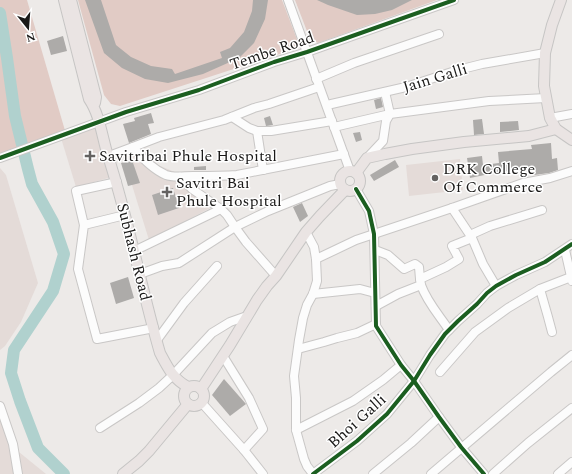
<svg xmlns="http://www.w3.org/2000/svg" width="572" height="474" font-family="Spectral,serif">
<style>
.built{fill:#e4dbd8}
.green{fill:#e1cbc5}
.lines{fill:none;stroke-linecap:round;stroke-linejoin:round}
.river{stroke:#b0d1ce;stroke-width:12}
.building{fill:#adaba9}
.minor-casing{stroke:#c9c7c6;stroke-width:10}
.major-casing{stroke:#c6c5c4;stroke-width:12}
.minor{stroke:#fcfcfc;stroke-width:8}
.major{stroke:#eae4e3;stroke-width:10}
.cycleway-casing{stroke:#fff;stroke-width:6}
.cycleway{stroke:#1b5e20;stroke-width:4}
.poi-dot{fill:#646261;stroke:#fff;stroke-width:1.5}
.labels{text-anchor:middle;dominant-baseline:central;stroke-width:3;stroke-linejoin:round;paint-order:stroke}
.street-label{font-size:16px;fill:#1a1918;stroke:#fff}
.poi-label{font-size:16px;fill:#1a1918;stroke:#fff;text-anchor:start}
</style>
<rect width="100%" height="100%" fill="#edeae8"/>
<g class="built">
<polygon points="104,125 119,175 76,187 61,138"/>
<polygon points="141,148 147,152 158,165 177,173 193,185 212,207 149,240 123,156 127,152"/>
<polygon points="460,159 463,190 409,196 406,165"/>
<polygon points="0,168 6,175 38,283 21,322 5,346 0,350"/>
<polygon points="0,408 14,448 46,474 0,474"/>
</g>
<g class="green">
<polygon points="0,0 27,0 66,134 0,158"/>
<polygon points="78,0 282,0 298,42 295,49 120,106 111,104 104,95"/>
<polygon points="295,0 437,0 318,43 310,39"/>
</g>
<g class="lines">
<polyline class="river" points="0,13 7,58 15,116 28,169 32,184 53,222 64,254 53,291 14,350 11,373 20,401 38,448 64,474"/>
</g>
<g class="building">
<polygon points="85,0 101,0 116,45 131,57 151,66 172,69 175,74 222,58 220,52 230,48 244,32 252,11 253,0 268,0 265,19 254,43 239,58 203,74 168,83 145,79 122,68 104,53"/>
<polygon points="317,0 412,0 392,10 375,14 357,15 328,5"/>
<polygon points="63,36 67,51 51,55 47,41"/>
<polygon points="381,98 383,107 376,109 374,100"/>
<polygon points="151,113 154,123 148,124 151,134 129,143 123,124 135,121 134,118"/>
<polygon points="270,116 273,125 266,126 264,118"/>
<polygon points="482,119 484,134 474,135 473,120"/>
<polygon points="518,121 519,130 500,132 500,122"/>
<polygon points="360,132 362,140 356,142 353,133"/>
<polygon points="551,143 552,159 557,158 558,170 549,173 534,175 533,168 499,172 470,178 467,158 482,156 483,165 499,163 498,152 532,149 531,145"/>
<polygon points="132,160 140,183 128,186 121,163"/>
<polygon points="395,160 399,167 374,181 370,175"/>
<polygon points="206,166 206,170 194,170 194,167"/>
<polygon points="173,188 179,208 158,215 152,195"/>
<polygon points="302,203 308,216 300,222 293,207"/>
<polygon points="128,277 134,298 116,304 110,283"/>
<polygon points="224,379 246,404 230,416 212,395"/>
</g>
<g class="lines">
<g class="minor-casing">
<g id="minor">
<polyline points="288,0 350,171"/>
<polyline points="316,79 354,63 439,34"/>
<polyline points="327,105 406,87 458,70 482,64 545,53"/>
<polyline points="232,117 249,128 257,131 271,131 332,121"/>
<polyline points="550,118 572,114"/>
<polyline points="334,127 390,114 385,92"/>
<polyline points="257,131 263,170"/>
<polyline points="133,147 159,137 224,120 254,108 269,104 319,87"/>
<path d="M109,156l24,-9c9,11 19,22 33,28 8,3 18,1 27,1 15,0 29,0 44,-1l107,-21"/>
<polyline points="0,158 126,112 199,90 274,62 307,52 454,0"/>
<polyline points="367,158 383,141 386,121 390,114 489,101 546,98"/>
<polyline points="180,177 192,189 221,209 227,215 235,227 246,242 276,276"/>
<polyline points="356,189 369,211 374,234 376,326 401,365 414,381 439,417 461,447 484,474"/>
<polyline points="452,208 472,238 483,264 496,286"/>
<polyline points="125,215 84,225 78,269 97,339 154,328"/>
<polyline points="84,225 76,191 117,182"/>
<polyline points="306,232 314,247 316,259 317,281 313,294 307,305 303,318 299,340 294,376 296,398 296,430 304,459 307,466 313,474"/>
<polyline points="470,235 490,226 542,210"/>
<polyline points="375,250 388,255 404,269 415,264 419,267 420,279"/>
<polyline points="565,250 572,281"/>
<polyline points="134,251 221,209"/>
<polyline points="316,259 356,240 452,208 523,183 550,178 572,171"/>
<polyline points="140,274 162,266 179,263 235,227 268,211 330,186 340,184"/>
<path d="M421,285c6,17 18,30 28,45"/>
<polyline points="540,289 548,317 552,332"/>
<polyline points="313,294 360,289 375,293"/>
<polyline points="376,306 398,294 421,285 420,279 446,267 459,259 452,246 472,238"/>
<polyline points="157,340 184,303 217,266"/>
<polyline points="298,349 324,342 337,338 357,333 376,324"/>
<polyline points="223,356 249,398 263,429 244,450"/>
<polyline points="440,372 475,332 508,308 540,289 571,277"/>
<polyline points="201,402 244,450 263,474"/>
<polyline points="0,406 13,444 18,474"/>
<polyline points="100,428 139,403 159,388 173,375 212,333 230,322 247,316"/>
<polyline points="296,430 353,401 383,380 401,365"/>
<polyline points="313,474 357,441 387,414 414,381 430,355 445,334 458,321 477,304 487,293 496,286 516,275 545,262 572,244"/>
<polyline points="373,474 411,443 439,417"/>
<polyline points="431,474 551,372 572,355"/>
<polyline points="493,474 528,443 572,408"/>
<polyline points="558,474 572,462"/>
</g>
</g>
<g class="major-casing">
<g id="major">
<path d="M64,0l25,99c11,16 13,38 19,57 21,64 33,132 52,197 8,15 13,26 28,34"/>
<polyline points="71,0 96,97 95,103"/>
<polyline points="561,0 552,25 545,53 544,86 550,118 556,129 572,140"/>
<circle cx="350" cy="181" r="10"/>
<polyline points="356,173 367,158 385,154 412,149 464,142 529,136 556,129"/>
<circle cx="194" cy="396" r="10"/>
<polyline points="201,389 230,345 257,300 267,286 276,276 306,232 320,216 345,190"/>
<polyline points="123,474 139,461 149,451 188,404"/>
</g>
</g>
<use href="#minor" class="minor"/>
<use href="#major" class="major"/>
<g class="cycleway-casing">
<g id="cycleway">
<polyline points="0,158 126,112 199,90 274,62 307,52 454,0"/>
<polyline points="356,189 369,211 374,234 376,326 401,365 414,381 439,417 461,447 484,474"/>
<polyline points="313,474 357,441 387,414 414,381 430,355 445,334 458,321 477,304 487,293 496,286 516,275 545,262 572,244"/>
</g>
</g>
<use href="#cycleway" class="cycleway"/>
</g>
<g class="poi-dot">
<path d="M88 150h4v4h4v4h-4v4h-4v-4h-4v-4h4z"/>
<circle cx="435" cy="178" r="4"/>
<path d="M165 186h4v4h4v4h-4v4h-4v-4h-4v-4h4z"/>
</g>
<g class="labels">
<g class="street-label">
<text transform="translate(272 51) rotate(-19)">Tembe Road</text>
<text transform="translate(435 78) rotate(-17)">Jain Galli</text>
<text transform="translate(134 252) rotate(76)">Subhash Road</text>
<text transform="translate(357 421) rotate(-42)">Bhoi Galli</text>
</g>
<g class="poi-label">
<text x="99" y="156">Savitribai Phule Hospital</text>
<text x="443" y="169">DRK College<tspan x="443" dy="18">Of Commerce</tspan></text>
<text x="176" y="183">Savitri Bai<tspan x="176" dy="18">Phule Hospital</tspan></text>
</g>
</g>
<g transform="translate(28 28) rotate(163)" stroke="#ffffff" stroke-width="3" paint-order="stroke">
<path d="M0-3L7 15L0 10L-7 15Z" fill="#1a1918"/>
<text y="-6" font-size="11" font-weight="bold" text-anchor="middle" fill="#1a1918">N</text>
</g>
</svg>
